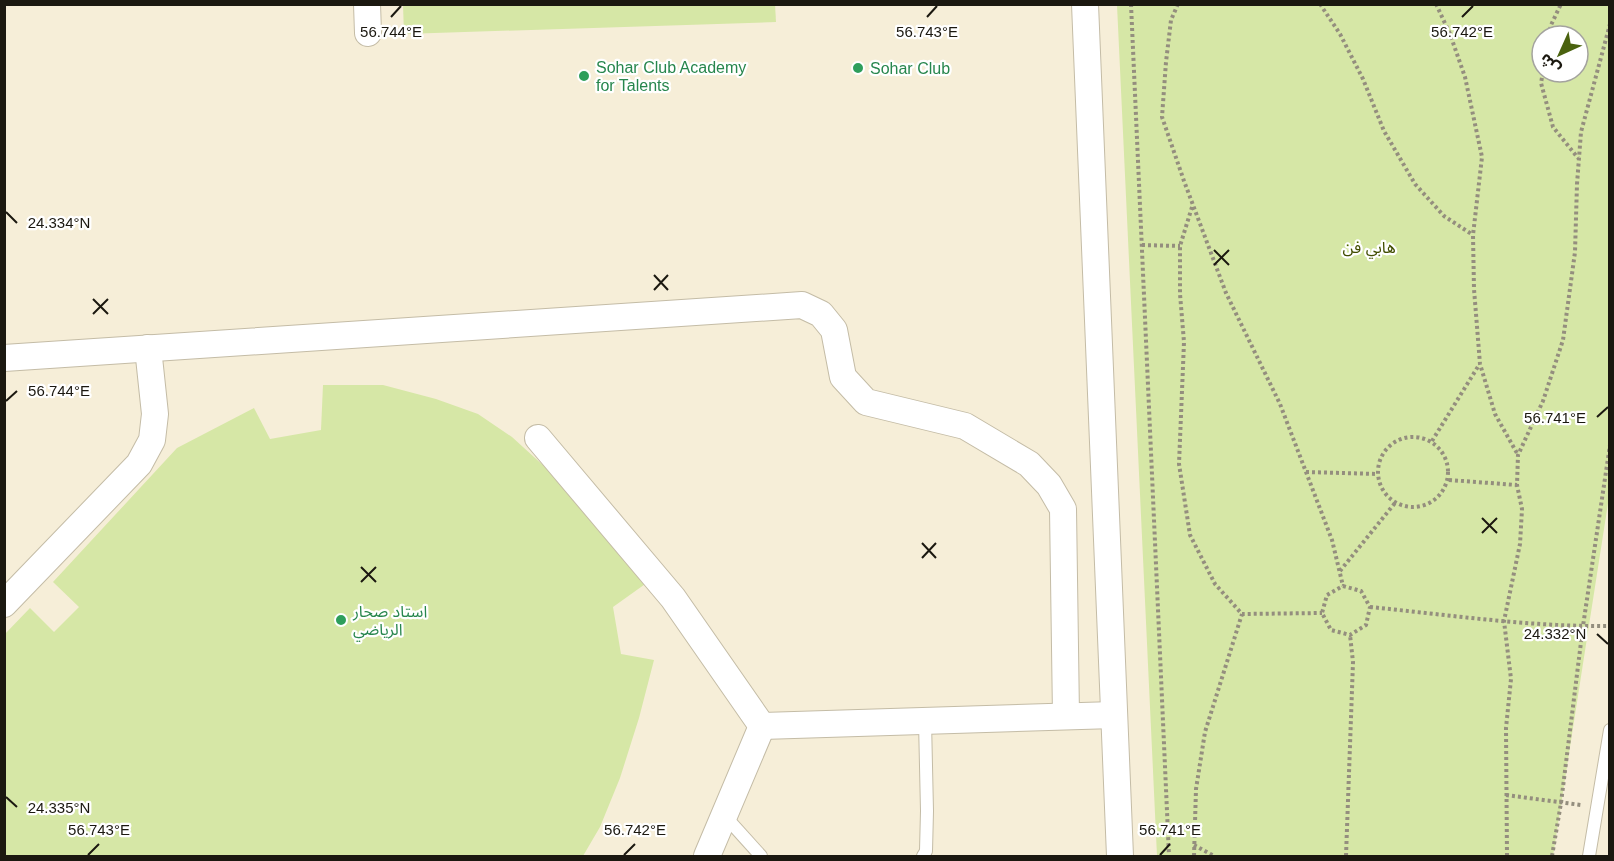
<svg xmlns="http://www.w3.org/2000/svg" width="1614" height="861" font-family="Helvetica,'Noto Sans Arabic',sans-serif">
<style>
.green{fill:#d6e7a6;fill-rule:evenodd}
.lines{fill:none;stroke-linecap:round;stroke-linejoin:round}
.service-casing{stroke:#c4bca6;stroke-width:14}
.minor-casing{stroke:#c4bca6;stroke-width:28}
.path{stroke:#948e7e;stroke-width:4;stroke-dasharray:3 3;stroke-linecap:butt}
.service{stroke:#fff;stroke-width:12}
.minor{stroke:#fff;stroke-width:26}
.ticks{fill:none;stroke:#1b1810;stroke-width:2}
.leisure-dot{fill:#2e9e5b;stroke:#fff;stroke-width:2}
.labels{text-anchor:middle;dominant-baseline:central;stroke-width:4.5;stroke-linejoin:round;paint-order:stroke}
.leisure-label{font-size:16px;fill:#27864d;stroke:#fff;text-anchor:start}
.park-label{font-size:16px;fill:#414d00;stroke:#fff}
.ticks-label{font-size:15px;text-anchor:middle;fill:#1b1810;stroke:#fff;stroke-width:4.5;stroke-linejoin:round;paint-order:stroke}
</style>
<rect width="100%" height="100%" fill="#f6eed8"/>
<g class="green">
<polygon points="775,4 776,22 404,34 403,5"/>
<path d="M1117,5h492v492l-56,359h-396zM1542,36h36v36h-36z"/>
<polygon points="323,385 383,385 436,399 478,414 512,437 568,488 648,582 613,607 621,654 654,660 639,718 620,778 600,827 583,856 5,856 4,635 30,608 54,632 79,607 53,582 177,448 254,408 270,439 321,430"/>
</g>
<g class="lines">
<g class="service-casing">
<g id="service">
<polyline points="724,815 761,856"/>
<polyline points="923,856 926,851 927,811 925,721"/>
<polyline points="1589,856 1610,730"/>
</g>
</g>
<g class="minor-casing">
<g id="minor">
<polyline points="367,4 368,33"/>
<polyline points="1085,4 1120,856"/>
<polyline points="4,358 802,305 821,314 834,330 843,377 866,402 965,426 1029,464 1049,485 1063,509 1066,716"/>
<polyline points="538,438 673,598 762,726"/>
<polyline points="4,604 139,464 152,440 155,414 148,348"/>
<polyline points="762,726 1114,715"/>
<polyline points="707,856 762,726"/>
</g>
</g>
<g class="path">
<polyline points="1131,4 1169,856"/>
<polyline points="1178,4 1171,20 1166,62 1162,117 1184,181 1226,293 1280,404 1332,540 1343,586"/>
<polyline points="1320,4 1340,34 1363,79 1384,131 1415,184 1444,216 1473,235"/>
<polyline points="1436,4 1450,34 1465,77 1482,157 1473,235 1474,289 1480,364 1495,414 1518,455"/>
<polyline points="1549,36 1551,25 1561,4"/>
<polyline points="1543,72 1541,83 1553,127 1578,158"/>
<polyline points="1192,207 1180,246 1180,294 1184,342 1179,464 1190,535 1215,584 1242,614 1322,613"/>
<polyline points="1142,245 1180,246"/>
<circle cx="1413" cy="472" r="35"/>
<polyline points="1432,441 1479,365"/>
<polyline points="1306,472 1377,474"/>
<polyline points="1449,480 1517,485"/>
<polyline points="1340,571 1395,503"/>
<polygon points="1343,586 1361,591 1370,607 1366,625 1350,635 1331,630 1322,613 1327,595"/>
<path d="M1370,607c80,8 160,20 240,19"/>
<polyline points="1506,795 1581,805"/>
<polyline points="1194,845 1214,856"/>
<polyline points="1194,856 1196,789 1205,732 1242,614"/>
<polyline points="1346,856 1353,662 1350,635"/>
<polyline points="1507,856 1506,728 1511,679 1504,621 1520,544 1522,509 1517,485 1518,455 1543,401 1563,340 1575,252 1577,184 1581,132 1610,24"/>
<polyline points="1552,856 1561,803 1583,626 1610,445"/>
</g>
<use href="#service" class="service"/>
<use href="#minor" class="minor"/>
</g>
<path class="ticks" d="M391,17l10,-11M927,17l10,-11M1462,17l11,-11M6,212l11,11M1214,250l15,15M1214,265l15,-15M654,275l14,15M654,290l14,-15M93,299l15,15M93,314l15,-15M6,401l11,-10M1597,417l11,-10M1482,518l15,15M1482,533l15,-15M922,543l14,15M922,558l14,-15M361,567l15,15M361,582l15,-15M1597,634l11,10M6,797l11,10M88,855l11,-11M624,855l11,-11M1160,855l10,-11"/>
<g class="leisure-dot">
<circle cx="858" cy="68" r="6"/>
<circle cx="584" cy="76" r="6"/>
<circle cx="341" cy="620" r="6"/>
</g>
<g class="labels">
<g class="leisure-label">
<text x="596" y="67">Sohar Club Academy<tspan x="596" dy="18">for Talents</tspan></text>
<text x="870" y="68">Sohar Club</text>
<text x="353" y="611">استاد صحار<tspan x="353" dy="18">الرياضي</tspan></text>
</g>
<g class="park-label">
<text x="1369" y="247">هابي فن</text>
</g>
</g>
<g class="ticks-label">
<text x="391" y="37">56.744°E</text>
<text x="927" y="37">56.743°E</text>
<text x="1462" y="37">56.742°E</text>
<text x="59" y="228">24.334°N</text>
<text x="59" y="396">56.744°E</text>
<text x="1555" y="423">56.741°E</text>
<text x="1555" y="639">24.332°N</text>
<text x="59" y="813">24.335°N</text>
<text x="99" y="835">56.743°E</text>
<text x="635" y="835">56.742°E</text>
<text x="1170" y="835">56.741°E</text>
</g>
<rect width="1614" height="861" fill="none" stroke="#1b1810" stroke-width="12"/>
<g transform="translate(1560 54) rotate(225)"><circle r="28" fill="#ffffff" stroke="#a4a39f" stroke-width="1.5"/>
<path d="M0-4.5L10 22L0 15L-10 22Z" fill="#4a620f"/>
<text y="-9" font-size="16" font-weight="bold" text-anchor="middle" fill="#1b1810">ش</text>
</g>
</svg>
